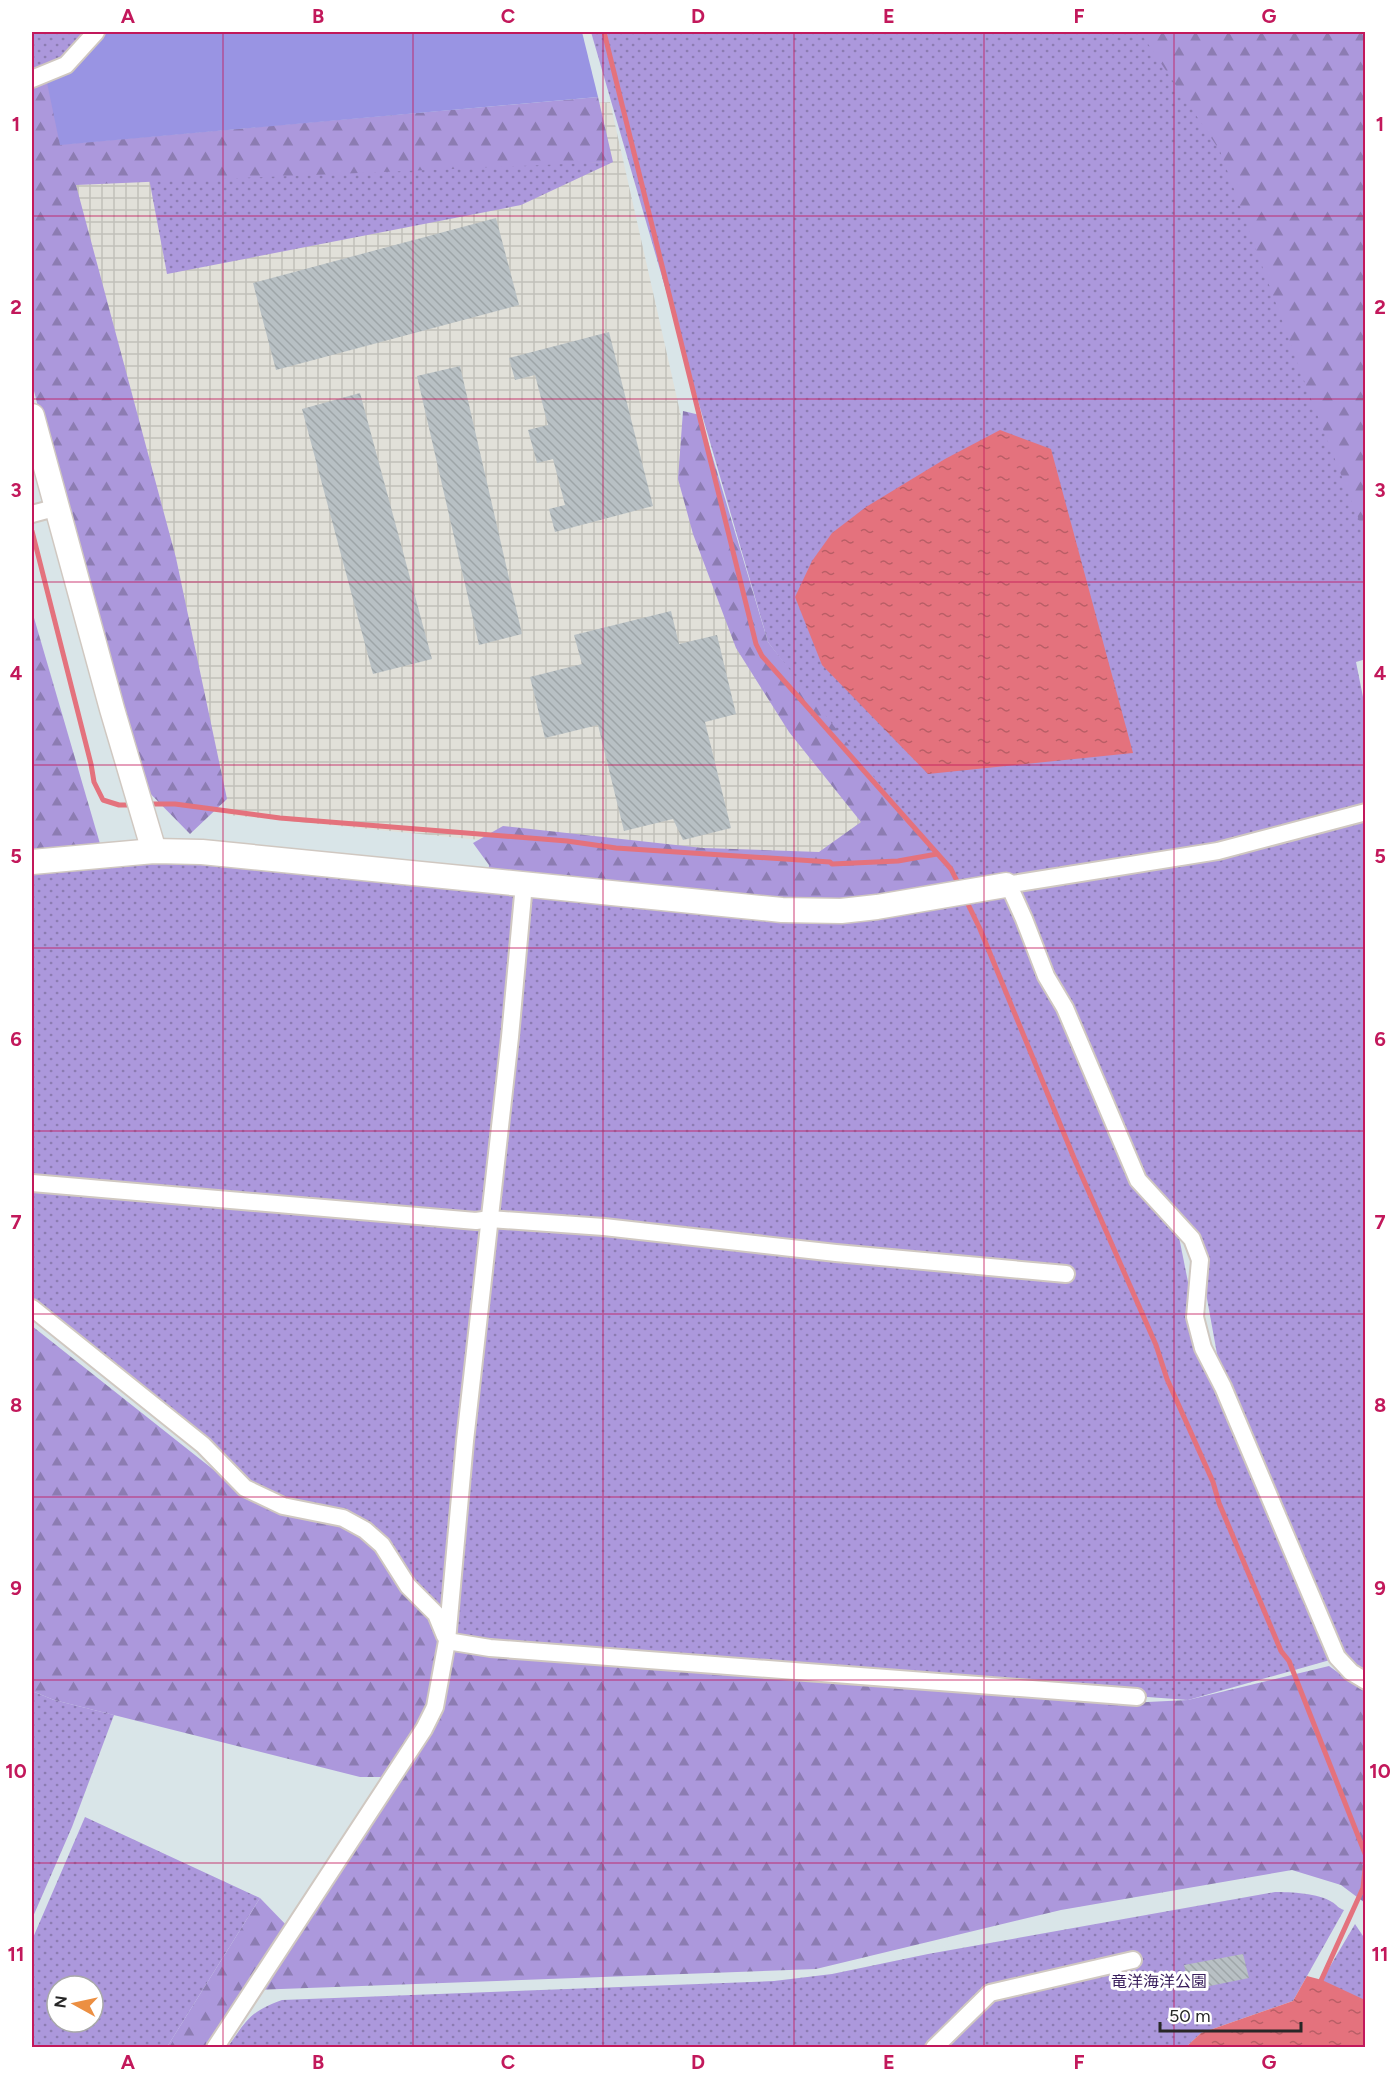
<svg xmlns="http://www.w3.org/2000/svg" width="1397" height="2079" font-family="Figtree,'Noto Sans JP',sans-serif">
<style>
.industrial{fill:url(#industrial-grid)}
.grass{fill:url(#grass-dots);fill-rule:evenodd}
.forest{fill:url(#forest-firs)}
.pitch{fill:#9994e3}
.water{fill:url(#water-ripples)}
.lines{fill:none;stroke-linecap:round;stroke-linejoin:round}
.stream{stroke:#e4727d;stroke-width:5}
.building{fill:url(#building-back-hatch)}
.street-casing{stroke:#d0c8c1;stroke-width:20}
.secondary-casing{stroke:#d0c8c1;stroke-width:27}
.street{stroke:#fff;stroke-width:16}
.secondary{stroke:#fff;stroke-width:24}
.grid{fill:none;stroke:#c2185b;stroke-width:1.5;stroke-opacity:0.55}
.labels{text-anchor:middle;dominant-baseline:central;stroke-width:6;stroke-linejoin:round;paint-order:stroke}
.park-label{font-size:16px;fill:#391e5c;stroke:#fff}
.neatline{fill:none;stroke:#c2185b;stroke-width:2}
.grid-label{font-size:20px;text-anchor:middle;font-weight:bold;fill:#c2185b}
</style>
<defs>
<pattern id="industrial-grid" width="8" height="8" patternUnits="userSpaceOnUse" patternTransform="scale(1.5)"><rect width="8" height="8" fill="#e1e0d9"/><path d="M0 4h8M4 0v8" fill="none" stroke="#c1c0ba"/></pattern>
<pattern id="grass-dots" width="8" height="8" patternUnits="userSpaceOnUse" patternTransform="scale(1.5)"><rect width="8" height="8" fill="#ac98dc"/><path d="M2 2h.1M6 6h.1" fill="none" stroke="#8c7cb2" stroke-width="1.8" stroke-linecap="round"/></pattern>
<pattern id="forest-firs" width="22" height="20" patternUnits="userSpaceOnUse" patternTransform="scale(1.5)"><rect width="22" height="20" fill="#ac98dc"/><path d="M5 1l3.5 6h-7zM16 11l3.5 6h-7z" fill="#8c7cb2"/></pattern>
<pattern id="water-ripples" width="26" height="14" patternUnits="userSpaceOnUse" patternTransform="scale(1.5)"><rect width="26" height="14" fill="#e4727d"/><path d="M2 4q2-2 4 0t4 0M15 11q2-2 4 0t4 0" fill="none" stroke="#b95e66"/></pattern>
<pattern id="building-back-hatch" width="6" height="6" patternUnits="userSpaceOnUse" patternTransform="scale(1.5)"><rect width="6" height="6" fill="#b8c0c4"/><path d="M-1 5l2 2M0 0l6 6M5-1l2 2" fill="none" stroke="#9ea5a8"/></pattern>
</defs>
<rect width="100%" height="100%" fill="#d9e5e8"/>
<polygon class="industrial" points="610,102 728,624 924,861 741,866 228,815 56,140"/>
<g class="grass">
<polygon points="32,32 90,32 66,65 32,72"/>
<path d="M591,32h774l1,627 -10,3 10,50 -1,967 -28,-21 -149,42 -698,-52 -42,-18 -203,-142 -213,-178v-448l122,-11 660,59 142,-19 -188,-249zM1352,814l-199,48 -133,20zM1178,1232l22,28 21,116 -26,-59z"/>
<polygon points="613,162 521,205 167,274 148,173"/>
<polygon points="32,1691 54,1700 114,1715 72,1827 32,1919"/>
<path d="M85,1817l175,81 -93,149 -135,1v-108zM57,1986h36v36h-36z"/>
<path d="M1275,1892c15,0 44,1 57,10 5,3 6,6 12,8l-51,91 -92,32 -15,14 -959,1c20,-28 22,-36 55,-48l492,-19 58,-7 96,-20z"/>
<polygon points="1355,1924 1365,1939 1365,2012 1322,1980"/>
</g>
<g class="forest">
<polygon points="1140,32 1365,32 1365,535 1309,394 1220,151"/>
<polygon points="45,73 65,144 598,97 613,162 76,185 176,558 227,799 190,834 131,774 32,383 32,79"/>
<polygon points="683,411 700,415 768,642 965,893 841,911 488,880 489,865 473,843 503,826 703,848 819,852 861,822 789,732 736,648 693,534 678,479"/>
<polygon points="32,611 103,854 32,862"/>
<polygon points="32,1326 253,1501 328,1515 382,1545 425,1615 447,1641 1107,1704 1188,1700 1329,1666 1365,1692 1365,1903 1341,1885 1292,1870 1061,1910 816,1969 253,1990 215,2047 167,2047 260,1898 291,1930 392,1777 360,1777 54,1700 32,1691"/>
</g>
<polygon class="pitch" points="99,32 582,32 598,97 60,145 45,73"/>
<g class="water">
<polygon points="1000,430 1051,449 1133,753 928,774 822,665 795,597 812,561 832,533 866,507 945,459"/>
<polygon points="1307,1976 1322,1980 1365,2000 1365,2047 1186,2047 1201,2033 1293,2001"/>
</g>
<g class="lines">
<g class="stream">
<polyline points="604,32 756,644 762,656 951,869 960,887"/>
<polyline points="32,531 91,764 94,782 103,800 119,805 133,805"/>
<polyline points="145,804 175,804 280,818 567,841 616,848 830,862 832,864 898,861 937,854"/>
<polyline points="965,898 980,929 1074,1158 1156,1345 1167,1379 1213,1482 1219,1503 1281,1651 1289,1661 1366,1856"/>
<polyline points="1319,1985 1363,1888 1366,1859"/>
</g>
</g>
<g class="building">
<polygon points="496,218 519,305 276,370 253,283"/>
<polygon points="609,332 653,506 555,532 549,509 565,505 553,459 537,463 528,430 548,425 535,375 515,380 509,358"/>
<polygon points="460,366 522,634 479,645 417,376"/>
<polygon points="360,393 432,659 373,674 302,409"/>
<polygon points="671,611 679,644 717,635 736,714 705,722 731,828 683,840 673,819 624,831 598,725 545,738 530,677 582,664 574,635"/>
<polygon points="1243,1954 1249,1978 1190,1990 1184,1965"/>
</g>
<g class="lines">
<g class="street-casing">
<g id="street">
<polyline points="32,79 66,65 96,32"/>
<polyline points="32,514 58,507"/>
<polyline points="1366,812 1218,851 1006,885 1011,890 1024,919 1046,976 1065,1008 1138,1180 1192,1239 1200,1260 1195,1317 1203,1348 1223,1387 1337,1657 1351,1672 1366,1681"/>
<polyline points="32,1183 476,1221 490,1219 604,1227 836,1253 1066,1274"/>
<polyline points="32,1308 203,1445 245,1488 283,1506 343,1518 365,1530 382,1545 408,1586 436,1614 445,1636"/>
<polyline points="447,1641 490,1648 1137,1697"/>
<polyline points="215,2048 424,1729 435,1707 447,1641 465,1441 510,1037 524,884"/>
<polyline points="934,2048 990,1993 1133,1960"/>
</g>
</g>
<g class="secondary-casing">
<g id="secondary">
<polyline points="32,416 112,709 154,851"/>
<polyline points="32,862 154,851 202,852 782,910 841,911 877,907 1006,885"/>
</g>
</g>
<use href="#street" class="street"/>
<use href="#secondary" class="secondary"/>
</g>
<path class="grid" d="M223,32v2016M413,32v2016M603,32v2016M794,32v2016M984,32v2016M1174,32v2016M32,216h1334M32,399h1334M32,582h1334M32,765h1334M32,948h1334M32,1131h1334M32,1314h1334M32,1497h1334M32,1680h1334M32,1863h1334"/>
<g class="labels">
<g class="park-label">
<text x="1159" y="1981">竜洋海洋公園</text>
</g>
</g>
<rect width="1397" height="2079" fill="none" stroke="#ffffff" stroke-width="66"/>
<g transform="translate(75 2004) rotate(278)"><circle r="28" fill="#ffffff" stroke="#a9a9a9" stroke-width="1.5"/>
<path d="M0-4.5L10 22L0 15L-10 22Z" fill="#ec8f42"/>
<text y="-9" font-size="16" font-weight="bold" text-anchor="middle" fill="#272727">N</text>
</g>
<path d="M1160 2022v9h141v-9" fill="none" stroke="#272727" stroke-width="3"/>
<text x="1169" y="2022" font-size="18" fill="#272727" stroke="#ffffff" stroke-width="4.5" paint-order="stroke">50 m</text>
<rect x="33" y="33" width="1331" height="2013" class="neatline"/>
<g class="grid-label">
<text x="128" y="23">A</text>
<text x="318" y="23">B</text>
<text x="508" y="23">C</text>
<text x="698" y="23">D</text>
<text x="889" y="23">E</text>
<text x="1079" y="23">F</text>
<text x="1269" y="23">G</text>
<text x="16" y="131">1</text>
<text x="1380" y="131">1</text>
<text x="16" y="314">2</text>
<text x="1380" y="314">2</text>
<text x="16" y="497">3</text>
<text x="1380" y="497">3</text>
<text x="16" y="680">4</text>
<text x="1380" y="680">4</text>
<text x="16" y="863">5</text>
<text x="1380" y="863">5</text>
<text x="16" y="1046">6</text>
<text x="1380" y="1046">6</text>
<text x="16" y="1229">7</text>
<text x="1380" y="1229">7</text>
<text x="16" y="1412">8</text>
<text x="1380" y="1412">8</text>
<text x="16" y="1595">9</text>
<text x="1380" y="1595">9</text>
<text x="16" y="1778">10</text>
<text x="1380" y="1778">10</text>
<text x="16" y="1961">11</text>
<text x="1380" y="1961">11</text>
<text x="128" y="2069">A</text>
<text x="318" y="2069">B</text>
<text x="508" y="2069">C</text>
<text x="698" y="2069">D</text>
<text x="889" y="2069">E</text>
<text x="1079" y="2069">F</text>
<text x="1269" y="2069">G</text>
</g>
</svg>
